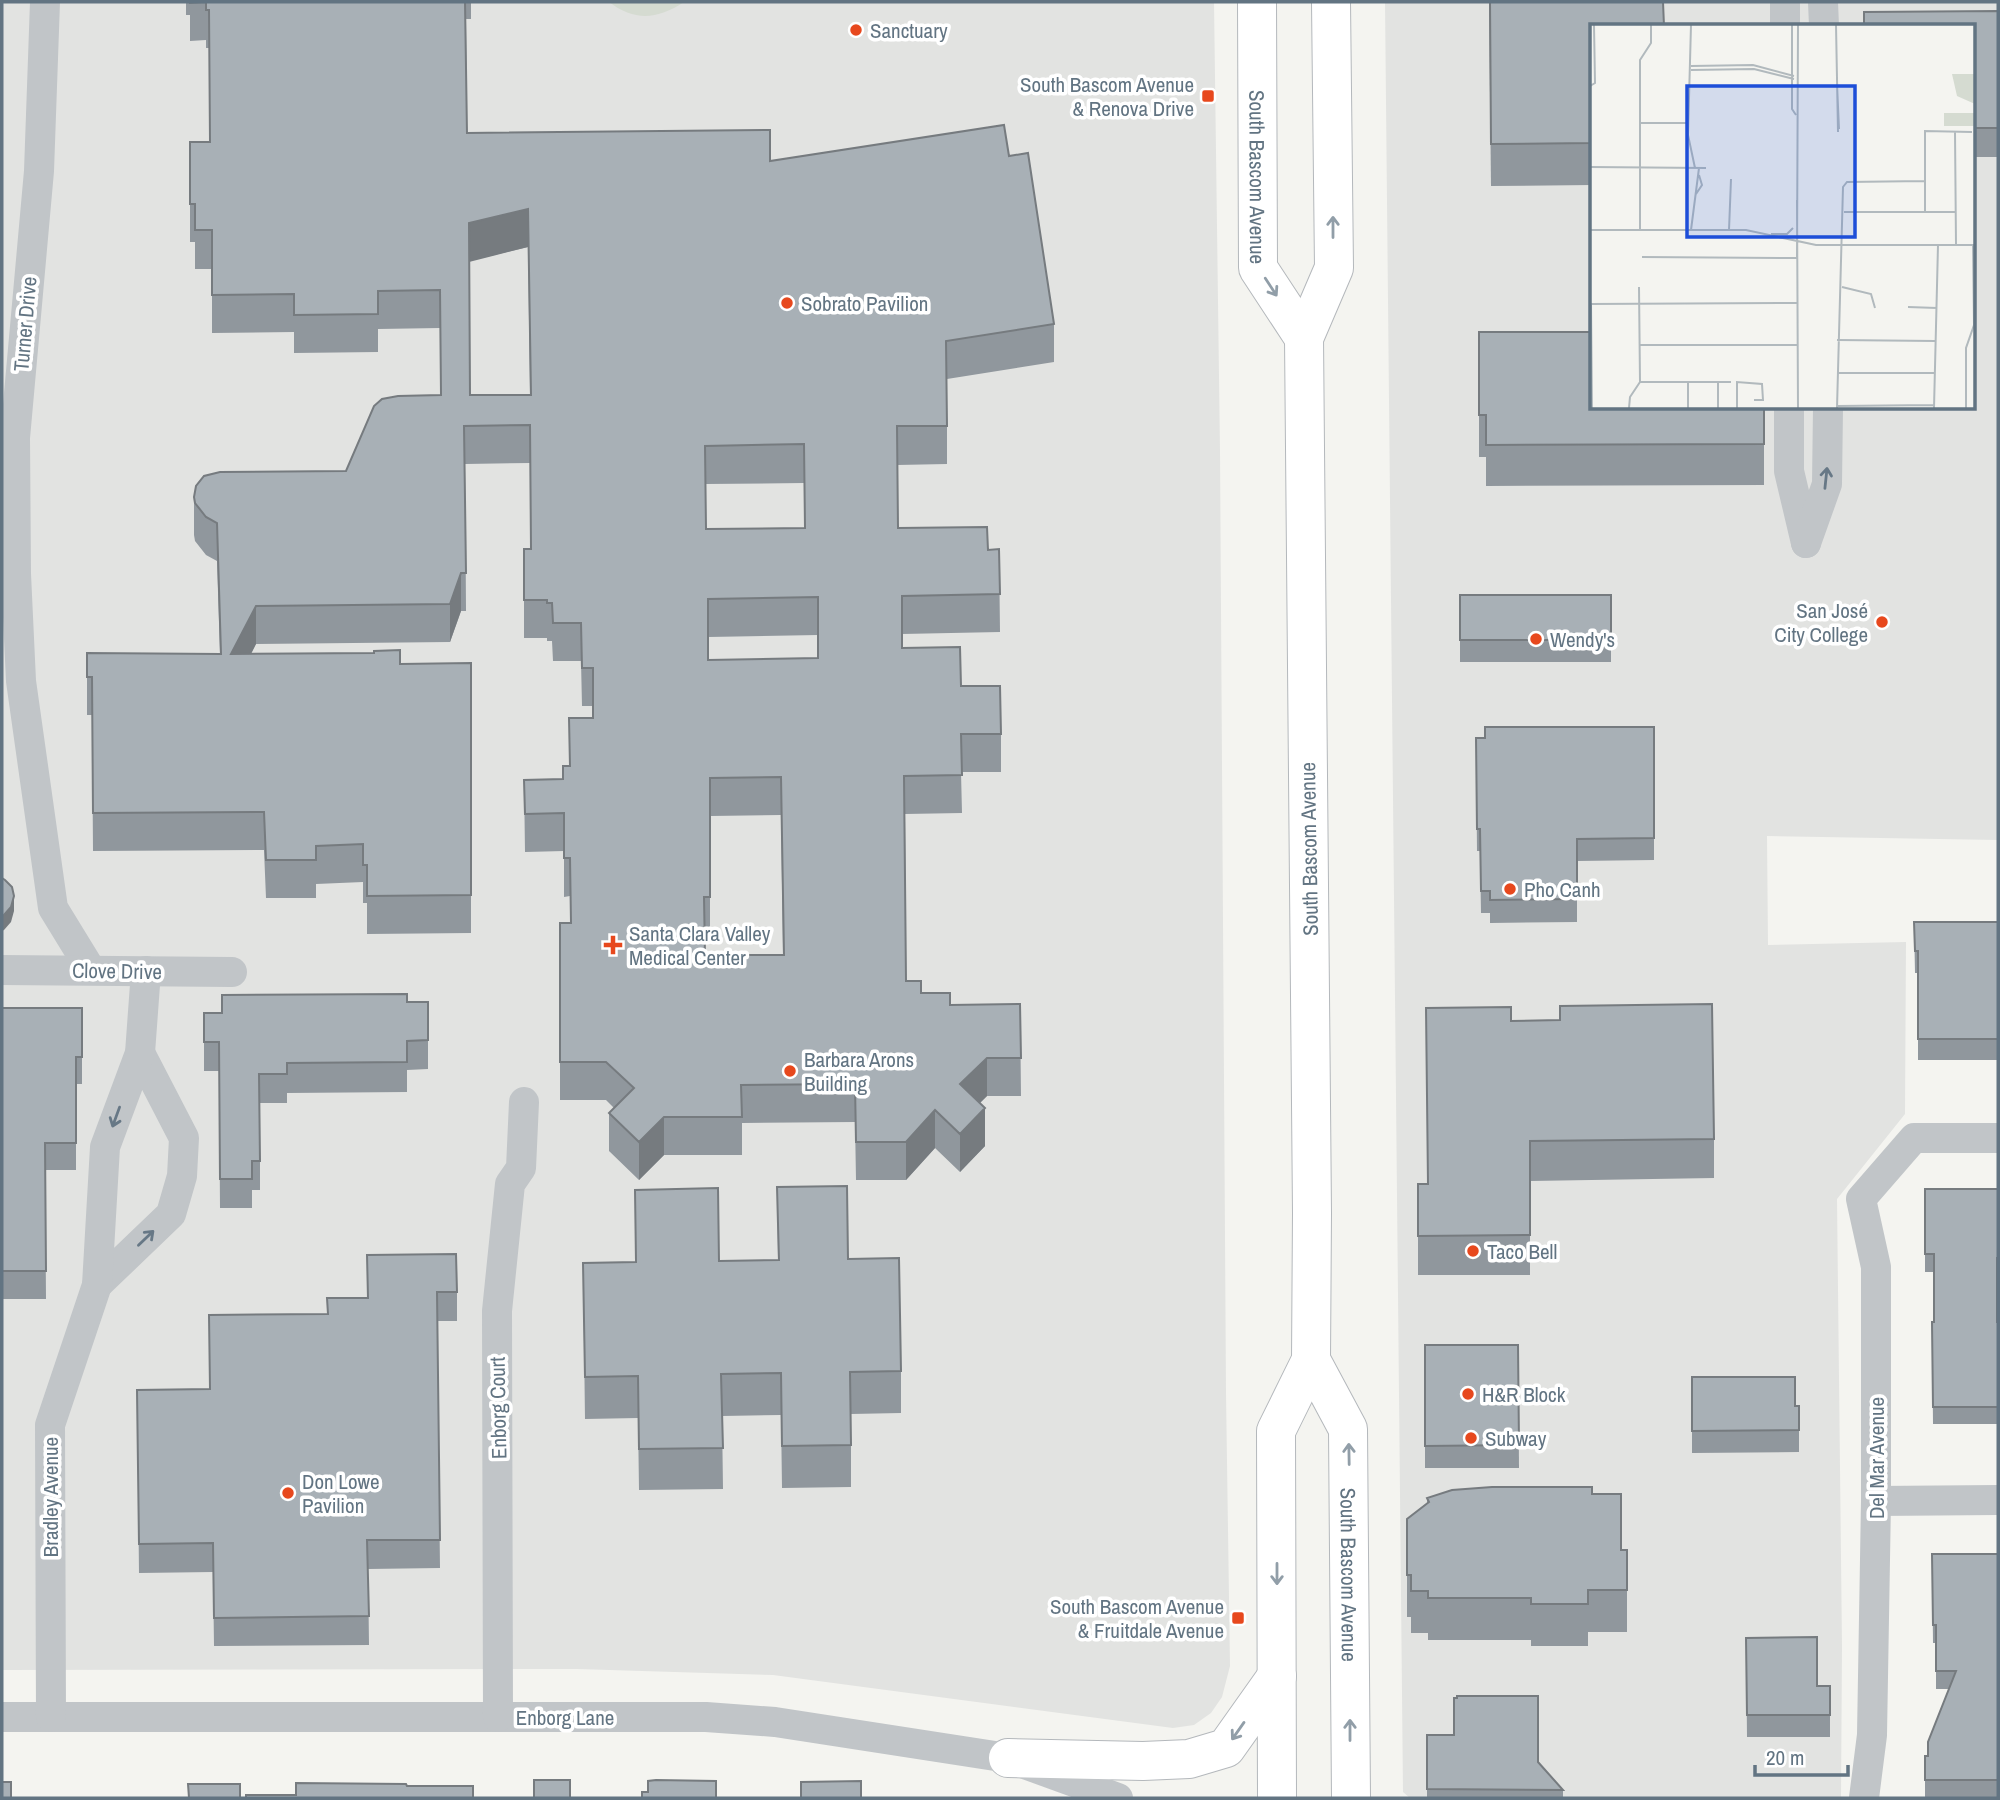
<svg xmlns="http://www.w3.org/2000/svg" width="2000" height="1800" font-family="'Archivo Narrow',sans-serif">
<style>
.built{fill:#e2e3e1;fill-rule:evenodd}
.green{fill:#d5dbd1}
.lines{fill:none;stroke-linecap:round;stroke-linejoin:round}
.primary-casing{stroke:#b4b8bc;stroke-width:40}
.street{stroke:#c1c5c8;stroke-width:30}
.primary{stroke:#fff;stroke-width:38}
.wall{fill:#90979d;fill-rule:evenodd}
.shaded-wall{fill:#767b7f}
.building{fill:#a8b0b6;stroke:#767b7f;stroke-width:2;fill-rule:evenodd}
.oneway{stroke:#919ea8}
.oneway2{stroke:#677886}
.poi-dot{fill:#e7481d;stroke:#fff;stroke-width:2.5}
.labels{text-anchor:middle;dominant-baseline:central;stroke-width:7;stroke-linejoin:round;paint-order:stroke}
.poi-label{font-size:21px;fill:#627482;stroke:#fff;text-anchor:start}
.street-label{font-size:21px;fill:#627482;stroke:#fff}
.inset-road{fill:none;stroke:#b1b9bd;stroke-width:2}
.view{fill:#1d4ed8;fill-opacity:0.15;stroke:#1d4ed8;stroke-width:3.5}
.inset-edge{fill:none;stroke:#627482;stroke-width:3.5}
</style>
<rect width="100%" height="100%" fill="#f4f4f0"/>
<g class="built">
<polygon points="2,2 1214,2 1220,451 1226,1393 1230,1666 1222,1697 1211,1713 1194,1725 1173,1728 773,1675 577,1669 2,1670"/>
<path d="M1385,2h613v838l-231,-4 1,109 138,-3 -1,172 -68,85 5,448 -1,151h-431l-7,-6zM1592,26h382v382h-382z"/>
</g>
<path class="green" d="M609,2h75c-26,17 -49,20 -75,0z"/>
<g class="lines">
<g class="primary-casing">
<g id="primary">
<path id="s1" d="M1257,2l1,266 46,70"/>
<path id="s2" d="M1311,1360l37,69 3,369"/>
<polyline points="1008,1758 1143,1761 1189,1759 1226,1748 1277,1676"/>
<polyline points="1277,1798 1276,1431 1311,1360 1312,1213 1304,338 1334,268 1331,2"/>
</g>
</g>
<g class="street">
<polyline points="45,2 39,171 15,438 16,574 21,681 53,908 91,970"/>
<polyline points="1785,2 1785,26"/>
<polyline points="1823,2 1824,26"/>
<polyline points="1789,408 1789,471 1806,543"/>
<polyline points="1806,543 1827,484 1828,408"/>
<polyline points="2,970 232,972"/>
<polyline points="97,1285 171,1214 182,1176 184,1138 140,1053"/>
<polyline points="1876,1501 1998,1500"/>
<polyline points="2,1717 706,1717 775,1722 1008,1758 1118,1798"/>
<polyline points="51,1717 50,1425 97,1285 105,1147 140,1053 146,971"/>
<polyline points="498,1717 497,1311 510,1184 521,1168 524,1102"/>
<polyline points="1864,1798 1872,1735 1876,1501 1876,1267 1861,1199 1914,1138 1998,1138"/>
</g>
<use href="#primary" class="primary"/>
</g>
<g class="wall">
<path d="M186,2h285v17h-5l1,114 303,28 239,-5 45,168v38l-107,17v85l-50,1 1,63 90,22 11,-1 1,83 -98,2v14l59,38 40,48v38h-40l1,41 -57,1 1,167 15,12 29,12 70,-1 1,92h-34l-7,7 5,43 -25,26 -25,-24 -29,32h-50l-1,-58 -113,1v32h-78l-25,25 -30,-29v-38l5,-5 -8,-8h-46v-177h11l-1,-27 -6,1v-46l-39,1 -1,-72 39,-1 6,-13v-48h24v-12h-11l-1,-45h-28l-1,-20h-5v-3h-23v-89h7l-1,-86 -65,1 1,147h-5l-11,31 -194,2 -5,10 149,10 71,-1v270l-104,1v-31h-4v-21l-47,2v14h-50l-2,-48 -171,1 -1,-136h-5v-62l133,1 -3,-93 -11,-6 -11,-14 -1,-6v-38l152,-26 95,-76 -1,-67 -62,1v23l-84,1v-21l-82,1v-64h-17v-27h-5v-100h20l-1,-94h-3v-8l-16,1v-26h-4zM528,247l2,148h-60l-1,-134zM804,483l1,45 -99,1 -1,-45zM818,635v23l-110,2v-23zM781,815l2,140h-78v-20h5v-119z"/>
<polygon points="1489,2 1592,26 1592,185 1491,186"/>
<polygon points="1998,11 1998,157 1974,157 1974,26"/>
<polygon points="1479,332 1764,408 1764,485 1486,486 1486,457 1479,457"/>
<rect x="1460" y="595" width="151" height="67"/>
<polygon points="1654,727 1654,860 1577,861 1577,922 1490,923 1490,913 1481,913 1480,851 1477,851 1476,738"/>
<polygon points="1914,922 1998,922 1998,1060 1918,1060 1918,973 1915,973"/>
<polygon points="407,1002 428,1002 428,1069 407,1070 407,1092 287,1093 287,1103 260,1103 260,1190 252,1190 252,1208 220,1208 219,1071 204,1071 204,1013 222,1013"/>
<polygon points="2,1008 82,1008 82,1084 76,1084 76,1170 45,1170 46,1299 2,1299"/>
<polygon points="1511,1021 1714,1139 1714,1178 1530,1181 1530,1275 1418,1275 1418,1184 1427,1184"/>
<polygon points="777,1187 848,1259 901,1371 901,1413 851,1414 851,1487 782,1488 781,1415 722,1416 723,1489 639,1490 638,1418 585,1419 583,1263 635,1262 635,1190 719,1261 778,1260"/>
<polygon points="1925,1189 1998,1189 1998,1275 1997,1275 1997,1322 1998,1322 1998,1424 1933,1424 1932,1322 1934,1322 1934,1272 1925,1272"/>
<polygon points="367,1255 457,1292 457,1321 437,1321 440,1568 368,1569 369,1645 214,1646 213,1572 139,1573 137,1390 210,1389 327,1314 368,1298"/>
<polygon points="1425,1345 1518,1345 1519,1468 1425,1468"/>
<polygon points="1692,1377 1795,1406 1799,1406 1799,1452 1692,1453"/>
<polygon points="1592,1494 1621,1550 1627,1550 1627,1632 1588,1632 1588,1646 1531,1646 1531,1640 1428,1640 1428,1633 1411,1633 1411,1617 1407,1617 1407,1519 1427,1504 1427,1498"/>
<polygon points="1932,1554 1998,1554 1998,1798 1925,1798 1925,1756 1928,1756 1949,1689 1936,1689 1936,1643 1933,1643"/>
<polygon points="1746,1638 1817,1686 1830,1686 1830,1737 1747,1737"/>
<polygon points="1427,1735 1538,1762 1563,1790 1563,1798 1427,1798"/>
</g>
<g class="shaded-wall">
<polygon points="528,209 528,247 469,262 469,223"/>
<polygon points="461,573 461,611 450,642 450,604"/>
<polygon points="256,606 256,644 231,692 231,654"/>
<polygon points="14,896 14,911 11,922 4,930 2,931 2,916"/>
<polygon points="987,1058 987,1096 960,1122 960,1084"/>
<polygon points="985,1108 985,1146 960,1172 960,1134"/>
<polygon points="935,1110 935,1148 906,1180 906,1142"/>
<polygon points="664,1117 664,1155 639,1180 639,1142"/>
</g>
<g class="building">
<path d="M190,2h275l2,131 303,-3v31l234,-36 5,31 19,-3 26,171 -108,17 1,85h-50l1,102 89,-1 1,23 11,-1 1,45 -98,2v52l58,-1 1,39h39l1,48h-40l1,41 -58,1 2,205h15v12h29v12l70,-1 1,54h-34l-27,26 25,24 -25,26 -25,-24 -29,32h-50l-1,-58 -114,1 1,32h-78l-25,25 -30,-29 25,-25 -28,-26h-46v-139h11l-1,-65h-6v-45l-39,1 -1,-34 39,-1v-13h7l-1,-48h24v-50h-11l-1,-45h-28l-1,-20h-5v-3h-23v-51h7l-1,-124 -66,1 2,147h-5l-11,31 -194,2 -25,48 143,-1v-2l26,-1v14l71,-1v232l-104,1v-31h-4v-21l-47,2v14h-50l-2,-48 -171,1 -1,-136h-5v-24l134,1 -4,-131 -11,-6 -11,-14 -1,-6 2,-11 8,-10 16,-4 126,-1 28,-65 8,-7 16,-3 43,-1 -1,-105 -62,1v23l-84,1v-21l-82,1v-65h-17v-26h-5v-62h20l-1,-132h-3v-8l-16,1zM528,209l3,186h-61l-1,-172zM804,444l1,84 -99,1 -1,-83zM818,597v61l-110,2v-61zM781,777l3,178h-79l-1,-58h6v-119z"/>
<polygon points="1490,2 1663,2 1664,26 1592,26 1592,143 1491,144"/>
<polygon points="1998,11 1998,128 1974,128 1974,26 1864,26 1864,12"/>
<polygon points="1479,332 1592,332 1592,408 1764,408 1764,444 1486,445 1486,415 1479,415"/>
<rect x="1460" y="595" width="151" height="45"/>
<polygon points="1485,727 1654,727 1654,838 1577,839 1577,899 1490,900 1490,891 1481,891 1480,829 1477,829 1476,738 1485,738"/>
<polygon points="2,878 5,880 12,887 14,896 11,907 4,915 2,916"/>
<polygon points="1914,922 1998,922 1998,1039 1918,1039 1918,951 1915,951"/>
<polygon points="407,994 407,1002 428,1002 428,1040 407,1041 407,1062 287,1063 287,1074 259,1074 260,1161 252,1161 252,1179 220,1179 219,1042 204,1042 204,1013 222,1013 222,995"/>
<polygon points="1712,1004 1714,1139 1530,1141 1530,1235 1418,1236 1418,1184 1428,1184 1426,1008 1511,1007 1511,1021 1560,1020 1560,1006"/>
<polygon points="2,1008 82,1008 82,1057 76,1057 76,1143 45,1143 46,1271 2,1271"/>
<polygon points="847,1186 848,1259 899,1258 901,1371 850,1372 851,1445 782,1446 781,1373 721,1374 723,1448 639,1449 638,1376 585,1377 583,1263 636,1262 635,1190 718,1188 719,1261 779,1260 777,1187"/>
<polygon points="1925,1189 1998,1189 1998,1258 1997,1258 1997,1322 1998,1322 1998,1407 1933,1407 1932,1322 1934,1322 1934,1254 1925,1254"/>
<polygon points="456,1254 457,1292 437,1292 440,1540 367,1540 369,1616 214,1618 213,1543 139,1544 137,1390 210,1389 209,1315 328,1314 327,1298 368,1298 367,1255"/>
<polygon points="1425,1345 1518,1345 1519,1445 1425,1446"/>
<polygon points="1692,1377 1795,1377 1795,1406 1799,1406 1799,1430 1692,1431"/>
<polygon points="1492,1487 1592,1487 1592,1494 1621,1494 1621,1550 1627,1550 1627,1590 1588,1590 1588,1604 1531,1604 1531,1598 1428,1598 1428,1591 1411,1591 1411,1575 1407,1575 1407,1519 1429,1502 1427,1498 1452,1490"/>
<polygon points="1932,1554 1998,1554 1998,1780 1925,1780 1925,1756 1928,1756 1928,1742 1956,1671 1936,1671 1936,1625 1933,1625"/>
<polygon points="1817,1637 1817,1686 1830,1686 1830,1715 1747,1715 1746,1638"/>
<polygon points="1457,1696 1538,1696 1538,1762 1563,1790 1427,1789 1427,1735 1454,1735 1454,1698 1457,1698"/>
<rect x="534" y="1780" width="36" height="18"/>
<polygon points="656,1780 716,1781 716,1798 642,1798 642,1792 648,1792 648,1781"/>
<polygon points="861,1781 861,1798 801,1798 801,1782"/>
<rect x="2" y="1782" width="9" height="16"/>
<polygon points="296,1783 406,1784 407,1786 473,1786 473,1798 246,1798 246,1795 296,1795"/>
<polygon points="188,1784 240,1784 240,1798 189,1798"/>
</g>
<defs><path id="oneway-shaft" d="M-6 0H5M1.5-3L5.5 0L1.5 3" fill="none" stroke-width="1.6" stroke-linecap="round" stroke-linejoin="round" transform="scale(1.75)"/></defs>
<g class="oneway">
<use href="#oneway-shaft" transform="translate(1333 227) rotate(-90)"/>
<use href="#oneway-shaft" transform="translate(1271 287) rotate(57)"/>
<use href="#oneway-shaft" transform="translate(1349 1454) rotate(-91)"/>
<use href="#oneway-shaft" transform="translate(1277 1574) rotate(90)"/>
<use href="#oneway-shaft" transform="translate(1350 1730) rotate(-90)"/>
<use href="#oneway-shaft" transform="translate(1238 1731) rotate(125)"/>
</g>
<g class="oneway2">
<use href="#oneway-shaft" transform="translate(1826 478) rotate(-84)"/>
<use href="#oneway-shaft" transform="translate(116 1117) rotate(110)"/>
<use href="#oneway-shaft" transform="translate(146 1238) rotate(-44)"/>
</g>
<g class="poi-dot">
<circle cx="856" cy="30" r="7"/>
<rect x="1201" y="89" width="14" height="14" rx="3.5"/>
<circle cx="787" cy="303" r="7"/>
<circle cx="1882" cy="622" r="7"/>
<circle cx="1536" cy="639" r="7"/>
<circle cx="1510" cy="889" r="7"/>
<path d="M609.5 934.5h7v7h7v7h-7v7h-7v-7h-7v-7h7z"/>
<circle cx="790" cy="1071" r="7"/>
<circle cx="1473" cy="1251" r="7"/>
<circle cx="1468" cy="1394" r="7"/>
<circle cx="1471" cy="1438" r="7"/>
<circle cx="288" cy="1493" r="7"/>
<rect x="1231" y="1611" width="14" height="14" rx="3.5"/>
</g>
<g class="labels">
<g class="poi-label">
<text x="870" y="30">Sanctuary</text>
<text x="1194" y="84" text-anchor="end">South Bascom Avenue<tspan x="1194" dy="24">&amp; Renova Drive</tspan></text>
<text x="801" y="303">Sobrato Pavilion</text>
<text x="1868" y="610" text-anchor="end">San José<tspan x="1868" dy="24">City College</tspan></text>
<text x="1550" y="639">Wendy's</text>
<text x="1524" y="889">Pho Canh</text>
<text x="629" y="933">Santa Clara Valley<tspan x="629" dy="24">Medical Center</tspan></text>
<text x="804" y="1059">Barbara Arons<tspan x="804" dy="24">Building</tspan></text>
<text x="1487" y="1251">Taco Bell</text>
<text x="1482" y="1394">H&amp;R Block</text>
<text x="1485" y="1438">Subway</text>
<text x="302" y="1481">Don Lowe<tspan x="302" dy="24">Pavilion</tspan></text>
<text x="1224" y="1606" text-anchor="end">South Bascom Avenue<tspan x="1224" dy="24">&amp; Fruitdale Avenue</tspan></text>
</g>
<g class="street-label">
<text stroke="none"><textPath href="#s1" startOffset="175">South Bascom Avenue</textPath></text>
<text transform="translate(25 324) rotate(-85)">Turner Drive</text>
<text transform="translate(1309 849) rotate(-91)">South Bascom Avenue</text>
<text transform="translate(117 971) rotate(1)">Clove Drive</text>
<text transform="translate(498 1408) rotate(-91)">Enborg Court</text>
<text transform="translate(1876 1458) rotate(-90)">Del Mar Avenue</text>
<text transform="translate(50 1497) rotate(-90)">Bradley Avenue</text>
<text stroke="none"><textPath href="#s2" startOffset="224">South Bascom Avenue</textPath></text>
<text x="565" y="1717">Enborg Lane</text>
</g>
</g>
<g transform="translate(1590 24)">
<rect width="385" height="385" fill="#f4f4f0"/>
<path d="M362,50h23v30l-18,-8zM354,89h31v13h-31z" fill="#d5dbd1"/>
<path class="inset-road" d="M101,1l-3,110 7,33M202,1v84l4,6M246,1l2,107M101,42l62,-1 41,11M101,46l63,-1 40,10M247,60l2,45M0,62l5,-3 -1,-58M50,99h48M365,108l1,113M0,143l116,1M106,170l6,-9 -3,-10M207,176l1,208M254,188h112M335,188v-81l47,1M0,206h156l70,15h159M101,206l8,-62M139,206l2,-51M50,207v-171l11,-17v-18M181,210h16l6,-6M52,233l155,1M207,234l1,-233M252,263l29,7 4,14M0,280l207,-1M1,280l1,104M318,283l29,1M247,316l98,1M50,321h158M247,349h98M50,358h91M128,358v26M98,359v25M247,382l97,-1M39,384l1,-11 10,-15 -1,-95M147,384v-26l25,2 1,16h-9M247,384l6,-221 4,-5 78,-1M344,384l4,-163M376,384v-60l8,-23 -1,-80"/>
<path class="view" d="M97,62h168v151h-168z"/>
<rect width="385" height="385" class="inset-edge"/>
</g>
<rect width="2000" height="1800" fill="none" stroke="#627482" stroke-width="7"/>
<path d="M1755 1765v10h93v-10" fill="none" stroke="#627482" stroke-width="3.5"/>
<text x="1766" y="1765" font-size="21" fill="#627482" stroke="#ffffff" stroke-width="5" paint-order="stroke">20 m</text>
</svg>
